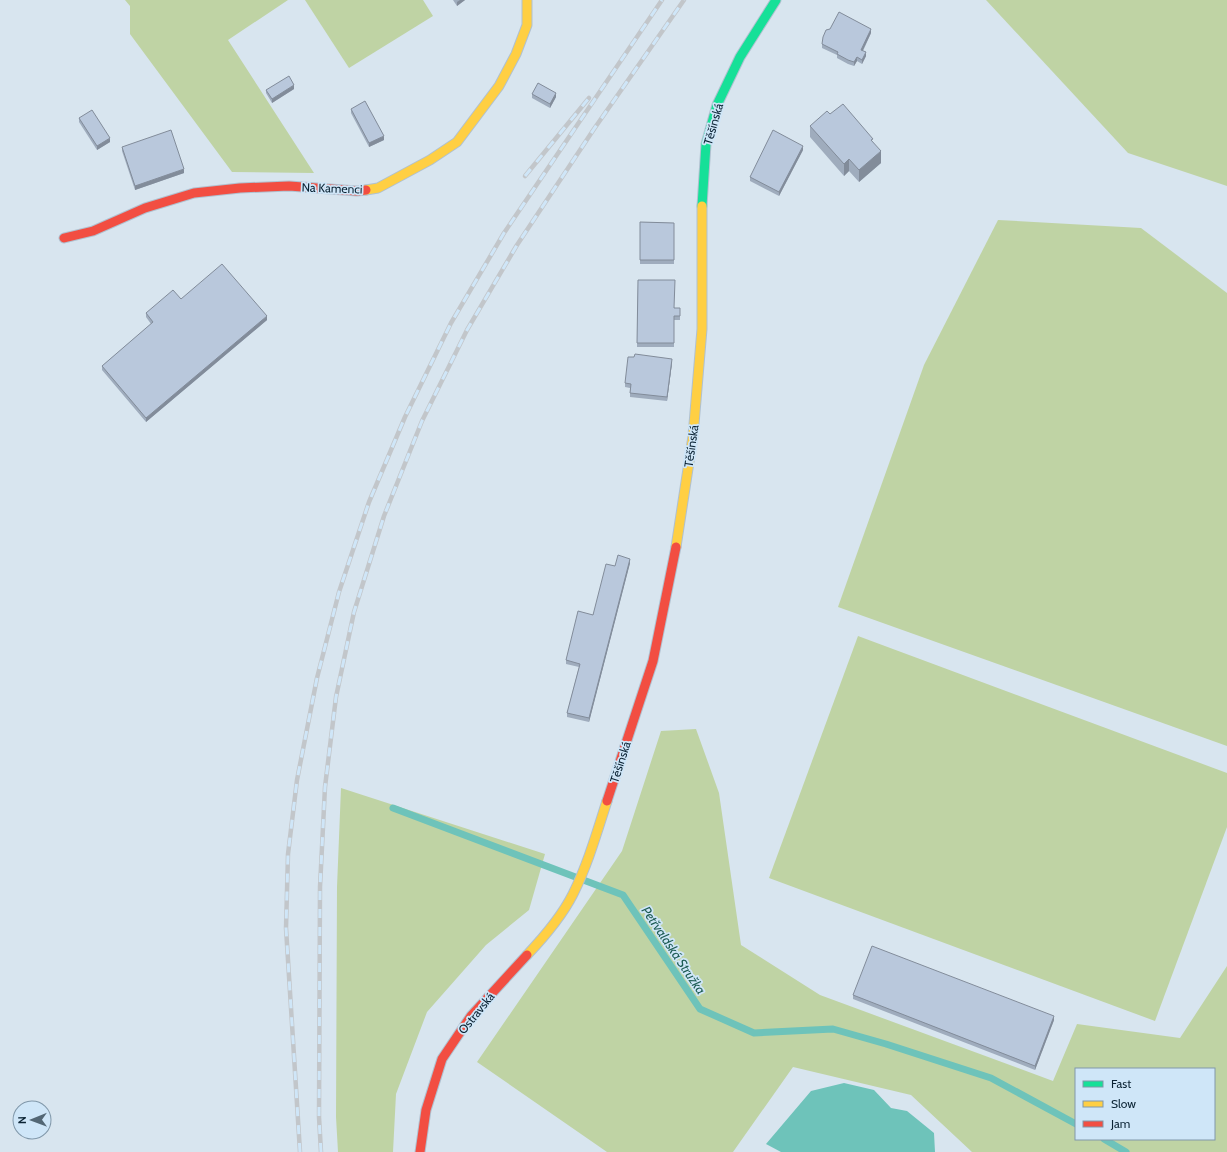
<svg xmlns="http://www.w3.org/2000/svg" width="1227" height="1152" font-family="Cabin,sans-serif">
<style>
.green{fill:#bfd3a4;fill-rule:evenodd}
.water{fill:#6ec3ba}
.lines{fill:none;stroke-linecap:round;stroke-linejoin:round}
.stream{stroke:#6ec3ba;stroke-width:7}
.fast-casing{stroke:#b0c1d0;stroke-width:11}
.slow-casing{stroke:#b0c1d0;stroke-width:11}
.jam-casing{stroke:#b0c1d0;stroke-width:11}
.fast{stroke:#16e098;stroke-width:9}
.slow{stroke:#ffcf43;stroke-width:9}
.jam{stroke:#f24e42;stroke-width:9}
.rail-casing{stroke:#c2c6ca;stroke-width:4.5}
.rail{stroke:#cfe6f8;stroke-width:3;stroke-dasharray:9;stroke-linecap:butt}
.wall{fill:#9facbd}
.shaded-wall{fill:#828c9a}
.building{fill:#b9c8dc;stroke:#828c9a}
.labels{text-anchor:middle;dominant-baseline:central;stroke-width:3.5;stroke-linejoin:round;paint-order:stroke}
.street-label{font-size:12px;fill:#0b2334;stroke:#cfe6f8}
.water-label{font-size:13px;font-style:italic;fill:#1d5c53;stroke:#cfe6f8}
</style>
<rect width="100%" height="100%" fill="#d8e5ef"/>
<g class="green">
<polygon points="125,0 288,0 228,40 314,173 232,172 130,34 130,6"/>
<polygon points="305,0 423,0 433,16 349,68"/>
<polygon points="986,0 1227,0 1227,186 1128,153"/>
<polygon points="998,220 1141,228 1227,293 1227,746 838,607 924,365"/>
<polygon points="858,636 1227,773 1227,827 1155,1021 769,878"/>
<path d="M696,729l23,64 22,152 79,50 233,86 24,-57 103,14 47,-72v186h-255l-61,-57 -118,-28 -60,85h-126l-130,-90 145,-211 39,-120zM1076,1069h138v70h-138z"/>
<polygon points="341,788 545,854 529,910 486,945 427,1012 396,1094 393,1152 338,1152 336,1117 337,887"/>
</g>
<polygon class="water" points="844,1083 874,1090 891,1108 907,1111 934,1133 935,1152 781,1152 766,1144 811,1091"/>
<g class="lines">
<g class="stream">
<polyline points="393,808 623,895 700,1009 754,1033 833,1029 886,1044 991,1078 1076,1124"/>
<polyline points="1104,1139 1126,1152"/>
</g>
<g class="fast-casing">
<polyline id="fast" points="702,206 706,144 717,105 740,57 776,0"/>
</g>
<g class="slow-casing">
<g id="slow">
<polyline points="366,190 378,188 430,160 457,142 499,86 516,54 527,25 527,0"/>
<polyline points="676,547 693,436 702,329 702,206"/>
<path d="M527,955c18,-19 35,-39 46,-61 15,-30 24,-62 34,-93"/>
</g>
</g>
<g class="jam-casing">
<g id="jam">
<polyline points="64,238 93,231 145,208 194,193 240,188 289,186 357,191 366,190"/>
<polyline points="607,801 653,661 676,547"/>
<polyline points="420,1152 426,1110 442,1059 471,1016 527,955"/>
</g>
</g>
<use href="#fast" class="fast"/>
<use href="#slow" class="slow"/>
<use href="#jam" class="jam"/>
<g class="rail-casing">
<g id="rail">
<polyline points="525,176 589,98"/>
<polyline points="300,1152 286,928 288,854 297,780 317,678 339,592 369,502 405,417 451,323 504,233 662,0"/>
<polyline points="321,1152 319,1117 320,887 325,787 336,697 354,612 384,516 422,421 467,330 517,245 594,129 684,0"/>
</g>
</g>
<use href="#rail" class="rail"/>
</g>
<g class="wall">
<polygon points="453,0 465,0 457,6"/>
<polygon points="871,33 863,51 866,56 862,64 857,61 854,66 848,64 837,58 837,55 822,48 822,44"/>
<polygon points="294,89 272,103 266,93 266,90"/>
<polygon points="532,94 556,97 550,108 532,98"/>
<polygon points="351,109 384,140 369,147 351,113"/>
<polygon points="79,118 110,142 97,150 79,122"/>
<polygon points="810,126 873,142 881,163 859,182 849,171 844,176 810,137"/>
<polygon points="122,147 184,173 135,190 122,151"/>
<polygon points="803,150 779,196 750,181 750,177"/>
<polygon points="640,222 674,223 674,264 640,264"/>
<polygon points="638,280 680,312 680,320 674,320 674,347 637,347"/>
<polygon points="181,299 267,320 146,422 102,370 102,366 151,324 146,317 146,313"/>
<polygon points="634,357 672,363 667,401 630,397 630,388 625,387 625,383"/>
<polygon points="630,563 589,722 567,717 567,713 579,667 566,664 566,660 593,615 615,566"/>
<polygon points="853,995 1054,1020 1035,1070 853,999"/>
</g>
<g class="shaded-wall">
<polygon points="460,0 465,0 457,6 457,2"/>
<polygon points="871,29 871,33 861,54 861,50"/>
<polygon points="866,52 866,56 862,64 862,60"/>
<polygon points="857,57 857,61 854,66 854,62"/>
<polygon points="294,85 294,89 272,103 272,99"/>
<polygon points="556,93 556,97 550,108 550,104"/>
<polygon points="384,136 384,140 369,147 369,143"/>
<polygon points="110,138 110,142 97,150 97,146"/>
<polygon points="803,146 803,150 779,196 779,192"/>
<polygon points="881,151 881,163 859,182 859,170"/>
<polygon points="849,159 849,171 844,176 844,164"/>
<polygon points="184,169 184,173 135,190 135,186"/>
<polygon points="267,316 267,320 146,422 146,418"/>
<polygon points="672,359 672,363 667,401 667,397"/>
<polygon points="630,559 630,563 589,722 589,718"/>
<polygon points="1054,1016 1054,1020 1035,1070 1035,1066"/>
</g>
<g class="building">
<polygon points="839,12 871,29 861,50 866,52 862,60 857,57 854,62 848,60 837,54 838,52 822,44 823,37 826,30 830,29"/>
<polygon points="289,76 294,85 272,99 266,90"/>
<polygon points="538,83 556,93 550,104 532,94"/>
<polygon points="365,101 384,136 369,143 351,109"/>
<polygon points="843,104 873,139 871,140 881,151 859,170 849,159 844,164 810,126 827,111 830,114"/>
<polygon points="92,110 110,138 97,146 79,118"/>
<polygon points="171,130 184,169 135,186 122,147"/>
<polygon points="773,130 803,146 779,192 750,177"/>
<polygon points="640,222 674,223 674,260 640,260"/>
<polygon points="222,264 267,316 146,418 102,366 153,322 146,313 173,290 181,299"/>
<polygon points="638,280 675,280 674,308 680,308 680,316 674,316 674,343 637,343"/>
<polygon points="635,354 672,359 667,397 630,393 631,384 625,383 628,357 634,357"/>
<polygon points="618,555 630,559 589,718 567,713 580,664 566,660 578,611 593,615 606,564 615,566"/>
<polygon points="872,946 1054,1016 1035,1066 853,995"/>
</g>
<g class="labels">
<g class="street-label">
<text transform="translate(713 124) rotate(-74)">Těšínská</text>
<text transform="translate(332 188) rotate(2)">Na Kamenci</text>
<text transform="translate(691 446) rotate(-82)">Těšínská</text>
<text transform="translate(620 762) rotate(-72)">Těšínská</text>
<text transform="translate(476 1013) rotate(-51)">Ostravská</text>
</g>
<g class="water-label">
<text transform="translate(674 950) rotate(56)">Petřvaldská Stružka</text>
</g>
</g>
<rect x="1075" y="1068" width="140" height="72" fill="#cfe6f8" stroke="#8198aa"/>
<rect x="1083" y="1081" width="20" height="6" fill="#16e098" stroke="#8198aa"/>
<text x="1111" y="1088" font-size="12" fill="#0b2334">Fast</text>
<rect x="1083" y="1101" width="20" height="6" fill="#ffcf43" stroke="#8198aa"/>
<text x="1111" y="1108" font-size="12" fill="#0b2334">Slow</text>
<rect x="1083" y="1121" width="20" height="6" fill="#f24e42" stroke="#8198aa"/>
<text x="1111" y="1128" font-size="12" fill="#0b2334">Jam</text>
<g transform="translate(32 1120) rotate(269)"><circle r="19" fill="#cfe6f8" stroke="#8198aa"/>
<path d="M0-3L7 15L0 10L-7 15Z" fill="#536775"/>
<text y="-6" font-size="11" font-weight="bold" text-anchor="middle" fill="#0b2334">N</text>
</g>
</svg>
